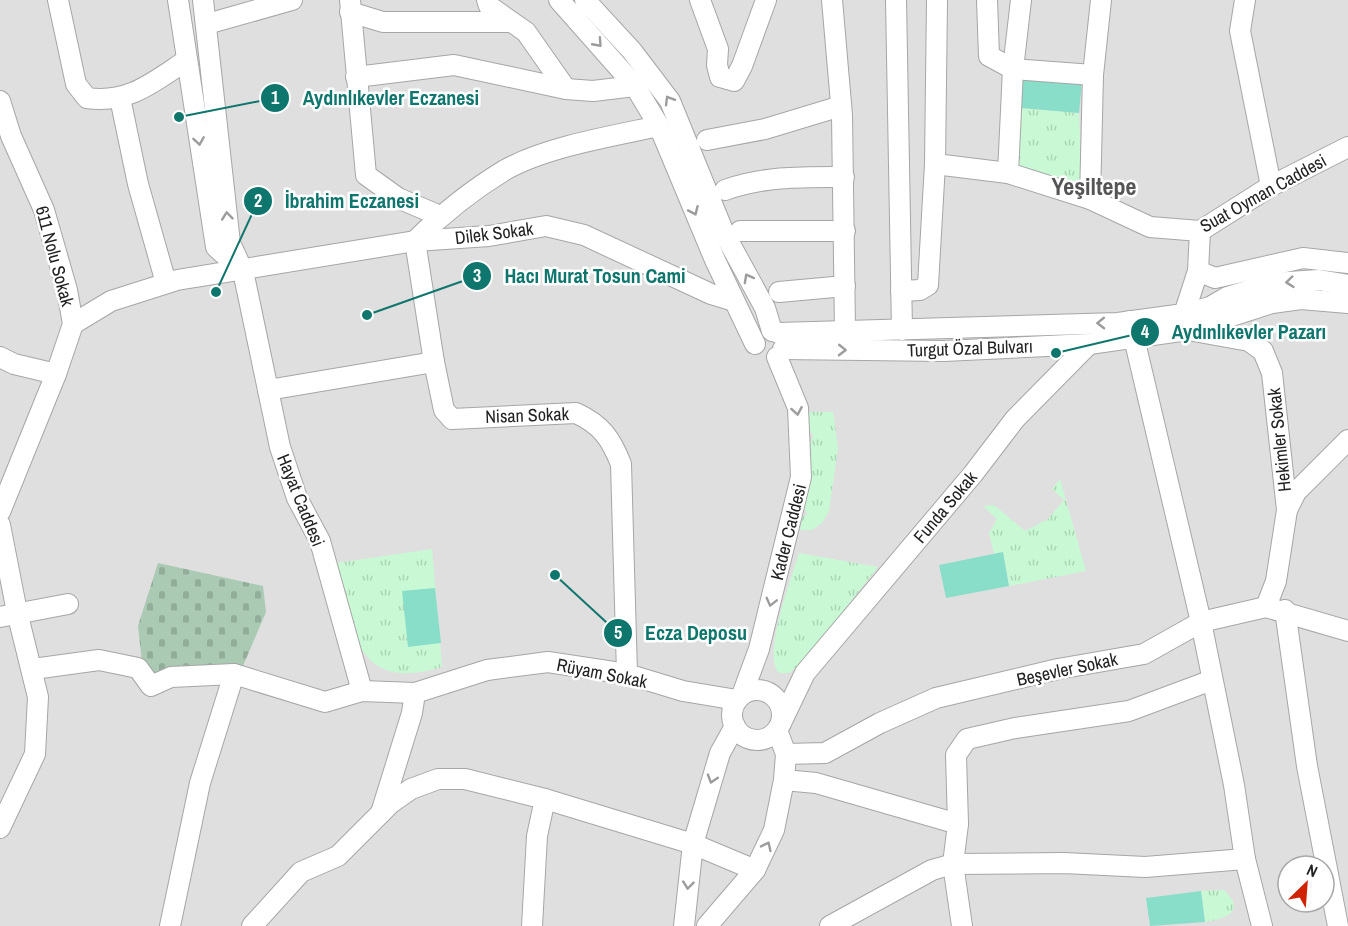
<svg xmlns="http://www.w3.org/2000/svg" width="1348" height="926" font-family="'Archivo Narrow',sans-serif">
<style>
.residential{fill:#e0dfdf;fill-rule:evenodd}
.cemetery{fill:url(#cemetery-stones)}
.park{fill:url(#park-tufts)}
.pitch{fill:#89deca}
.lines{fill:none;stroke-linecap:round;stroke-linejoin:round}
.minor-casing{stroke:#a6a6a6;stroke-width:22}
.minor{stroke:#fff;stroke-width:20}
.oneway{stroke:#9c9c9c}
.labels{text-anchor:middle;dominant-baseline:central;stroke-width:5;stroke-linejoin:round;paint-order:stroke}
.street-label{font-size:18px;fill:#222;stroke:#fff}
.district-label{font-size:24px;font-weight:bold;fill:#555;stroke:#fff}
.leader{fill:none;stroke:#0f766e;stroke-width:2}
.callout-dot{fill:#0f766e;stroke:#fff;stroke-width:2}
.mark-label{font-size:18px;text-anchor:middle;font-weight:bold;fill:#fff}
.callout-label{font-size:20px;text-anchor:middle;font-weight:bold;fill:#0f766e;stroke:#fff;stroke-width:5;stroke-linejoin:round;paint-order:stroke}
</style>
<defs>
<pattern id="cemetery-stones" width="16" height="16" patternUnits="userSpaceOnUse" patternTransform="scale(1.5)"><rect width="16" height="16" fill="#aacab4"/><path d="M2 7V4a2 2 0 0 1 4 0v3zM10 15v-3a2 2 0 0 1 4 0v3z" fill="#92ad9a"/></pattern>
<pattern id="park-tufts" width="24" height="20" patternUnits="userSpaceOnUse" patternTransform="scale(1.5)"><rect width="24" height="20" fill="#c9f9d4"/><path d="M3 7l-1-3M5 7V3M7 7l1-3M15 17l-1-3M17 17v-4M19 17l1-3" fill="none" stroke="#acd5b6"/></pattern>
</defs>
<rect width="100%" height="100%" fill="#f2f0e9"/>
<path class="residential" d="M0,0h1348v926h-1348zM1288,866h36v36h-36z"/>
<polygon class="cemetery" points="158,563 263,586 266,612 243,666 149,674 143,671 138,626"/>
<g class="park">
<polygon points="1021,108 1079,113 1082,187 1016,167"/>
<polygon points="809,412 833,412 838,448 829,511 822,523 812,530 800,530 802,517 808,514 802,505 807,443 812,441 813,435 807,426"/>
<polygon points="1060,479 1086,571 1009,586 1003,553 994,554 989,533 997,519 983,506 994,505 1025,531 1048,519 1064,500 1052,489"/>
<path d="M432,549l10,118c-88,27 -90,-39 -106,-104z"/>
<path d="M799,553l79,14 -75,95 -14,11h-10c-17,-19 13,-96 20,-120z"/>
<path d="M1224,890c23,22 1,29 -19,32l-4,-31z"/>
</g>
<g class="pitch">
<polygon points="1023,76 1082,82 1079,113 1021,108"/>
<polygon points="1003,552 1009,586 946,598 939,565"/>
<polygon points="435,588 441,643 408,647 402,591"/>
<polygon points="1201,891 1205,922 1150,926 1146,898"/>
</g>
<g class="lines">
<g class="minor-casing">
<g id="minor">
<path d="M58,0l18,84 11,14c42,6 66,-16 100,-38"/>
<polyline points="178,0 216,247 236,265"/>
<polyline points="203,0 230,243 243,271 280,447 297,498 320,541 362,691"/>
<polyline points="350,0 366,175 398,198 440,216"/>
<polyline points="487,0 489,6 526,32 566,89"/>
<polyline points="559,0 635,86 659,126 715,260 755,344"/>
<polyline points="585,0 632,51 670,101 724,233 765,308 772,331"/>
<polyline points="700,0 718,49 717,65 720,77 734,81 742,66 766,0"/>
<polyline points="832,0 842,115 845,331"/>
<polyline points="896,0 902,330"/>
<polyline points="987,0 989,56 1013,69 1093,75"/>
<polyline points="1245,0 1240,31 1271,186"/>
<polyline points="350,12 383,22 509,22"/>
<polyline points="207,24 292,0"/>
<polyline points="356,77 454,65 566,89 593,91 635,86"/>
<polyline points="120,98 138,184 166,283"/>
<polyline points="0,101 11,136 44,210 67,290 73,324 56,374 0,512"/>
<polyline points="707,140 765,129 841,106"/>
<polyline points="935,164 1008,173 1090,199 1150,227 1200,231 1271,186 1348,147"/>
<polyline points="1008,173 1013,69 1021,0"/>
<path d="M725,190c39,-14 78,-13 119,-13"/>
<polyline points="1090,199 1093,75 1101,0"/>
<polyline points="740,231 845,231"/>
<polyline points="1200,231 1198,271 1184,314 1188,330 1249,341 1263,351 1272,373 1287,510 1276,581 1266,607"/>
<polyline points="1198,271 1215,278 1303,258 1348,263"/>
<polyline points="901,291 920,290 928,285 935,164 937,0"/>
<polyline points="779,292 845,286"/>
<polyline points="1130,321 1201,622 1234,785 1245,859 1262,926"/>
<polyline points="73,324 111,301 177,280 415,241 489,236 546,226 584,235 711,294 734,301"/>
<polyline points="778,333 1118,323 1184,314 1210,307 1227,297 1274,283 1319,280 1348,285"/>
<polyline points="783,349 944,351 1089,344 1188,330 1272,303 1301,299 1348,303"/>
<polyline points="0,357 14,364 56,374"/>
<polyline points="268,390 434,362"/>
<polyline points="1287,510 1296,492 1348,440"/>
<polyline points="0,525 17,612 38,697 35,754 0,828"/>
<polyline points="1285,610 1307,766 1338,926"/>
<polyline points="0,617 68,604"/>
<polyline points="33,669 99,660 138,668 151,686 171,677 234,674 325,702 362,691 415,693 487,670 548,662 627,674 683,691 737,700"/>
<path d="M627,674l-6,-210c-10,-25 -19,-39 -45,-51l-124,6 -8,-9 -10,-48 -19,-121c27,-27 57,-51 90,-71 41,-23 107,-34 154,-44"/>
<circle cx="757" cy="715" r="25"/>
<polyline points="742,695 759,649 801,477 798,408 777,357"/>
<polyline points="781,723 805,673 973,474 1015,419 1089,344"/>
<polyline points="786,754 825,753 880,723 936,698 1058,669 1144,654 1201,622 1266,607 1348,631"/>
<polyline points="784,780 816,783 958,824"/>
<polyline points="381,813 412,713 415,693"/>
<polyline points="170,926 200,783 234,674"/>
<polyline points="252,926 301,872 338,856 391,803 411,789 438,779 465,779 545,799 693,844 755,870"/>
<polyline points="532,926 537,836 545,799"/>
<polyline points="684,926 693,844 720,753 735,726"/>
<polyline points="707,926 755,870 774,830 784,780 786,754 777,730"/>
<polyline points="830,926 932,870 953,864 1064,863 1145,867 1245,859"/>
<polyline points="962,926 953,864 958,824 956,755 967,739 1015,728 1129,711 1212,680"/>
</g>
</g>
<use href="#minor" class="minor"/>
</g>
<defs><path id="oneway-chevron" d="M-2-3.5L2.5 0L-2 3.5" fill="none" stroke-width="1.6" stroke-linecap="round" stroke-linejoin="round" transform="scale(1.5)"/></defs>
<g class="oneway">
<use href="#oneway-chevron" transform="translate(598 43) rotate(48)"/>
<use href="#oneway-chevron" transform="translate(669 100) rotate(-121)"/>
<use href="#oneway-chevron" transform="translate(199 141) rotate(81)"/>
<use href="#oneway-chevron" transform="translate(694 211) rotate(66)"/>
<use href="#oneway-chevron" transform="translate(227 216) rotate(-96)"/>
<use href="#oneway-chevron" transform="translate(748 278) rotate(-119)"/>
<use href="#oneway-chevron" transform="translate(1290 282) rotate(174)"/>
<use href="#oneway-chevron" transform="translate(1101 323) rotate(179)"/>
<use href="#oneway-chevron" transform="translate(842 350) rotate(1)"/>
<use href="#oneway-chevron" transform="translate(797 411) rotate(80)"/>
<use href="#oneway-chevron" transform="translate(771 602) rotate(104)"/>
<use href="#oneway-chevron" transform="translate(712 779) rotate(107)"/>
<use href="#oneway-chevron" transform="translate(767 846) rotate(-64)"/>
<use href="#oneway-chevron" transform="translate(688 885) rotate(96)"/>
</g>
<g class="labels">
<g class="street-label">
<text transform="translate(1263 193) rotate(-29)">Suat Oyman Caddesi</text>
<text transform="translate(494 233) rotate(-7)">Dilek Sokak</text>
<text transform="translate(55 256) rotate(75)">611 Nolu Sokak</text>
<text transform="translate(970 348) rotate(-2)">Turgut Özal Bulvarı</text>
<text transform="translate(527 415) rotate(-2)">Nisan Sokak</text>
<text transform="translate(1279 440) rotate(-96)">Hekimler Sokak</text>
<text transform="translate(301 500) rotate(68)">Hayat Caddesi</text>
<text transform="translate(945 507) rotate(-50)">Funda Sokak</text>
<text transform="translate(788 532) rotate(-76)">Kader Caddesi</text>
<text transform="translate(1067 669) rotate(-12)">Beşevler Sokak</text>
<text transform="translate(602 673) rotate(11)">Rüyam Sokak</text>
</g>
<g class="district-label">
<text x="1094" y="186">Yeşiltepe</text>
</g>
</g>
<path class="leader" d="M179 117L275 98M216 292L258 201M367 315L477 276M1056 353L1145 332M555 575L618 633"/>
<g class="callout-dot">
<circle cx="179" cy="117" r="6"/>
<circle cx="216" cy="292" r="6"/>
<circle cx="367" cy="315" r="6"/>
<circle cx="1056" cy="353" r="6"/>
<circle cx="555" cy="575" r="6"/>
<circle cx="275" cy="98" r="15"/>
<circle cx="258" cy="201" r="15"/>
<circle cx="477" cy="276" r="15"/>
<circle cx="1145" cy="332" r="15"/>
<circle cx="618" cy="633" r="15"/>
</g>
<g class="mark-label">
<text x="275" y="104">1</text>
<text x="258" y="207">2</text>
<text x="477" y="282">3</text>
<text x="1145" y="338">4</text>
<text x="618" y="639">5</text>
</g>
<g class="callout-label">
<text x="391" y="105">Aydınlıkevler Eczanesi</text>
<text x="352" y="208">İbrahim Eczanesi</text>
<text x="595" y="283">Hacı Murat Tosun Cami</text>
<text x="1249" y="339">Aydınlıkevler Pazarı</text>
<text x="696" y="640">Ecza Deposu</text>
</g>
<g transform="translate(1306 884) rotate(25)"><circle r="28" fill="#ffffff" stroke="#a7a7a7" stroke-width="1.5"/>
<path d="M0-4.5L10 22L0 15L-10 22Z" fill="#cf2304"/>
<text y="-9" font-size="16" font-weight="bold" text-anchor="middle" fill="#222222">N</text>
</g>
</svg>
